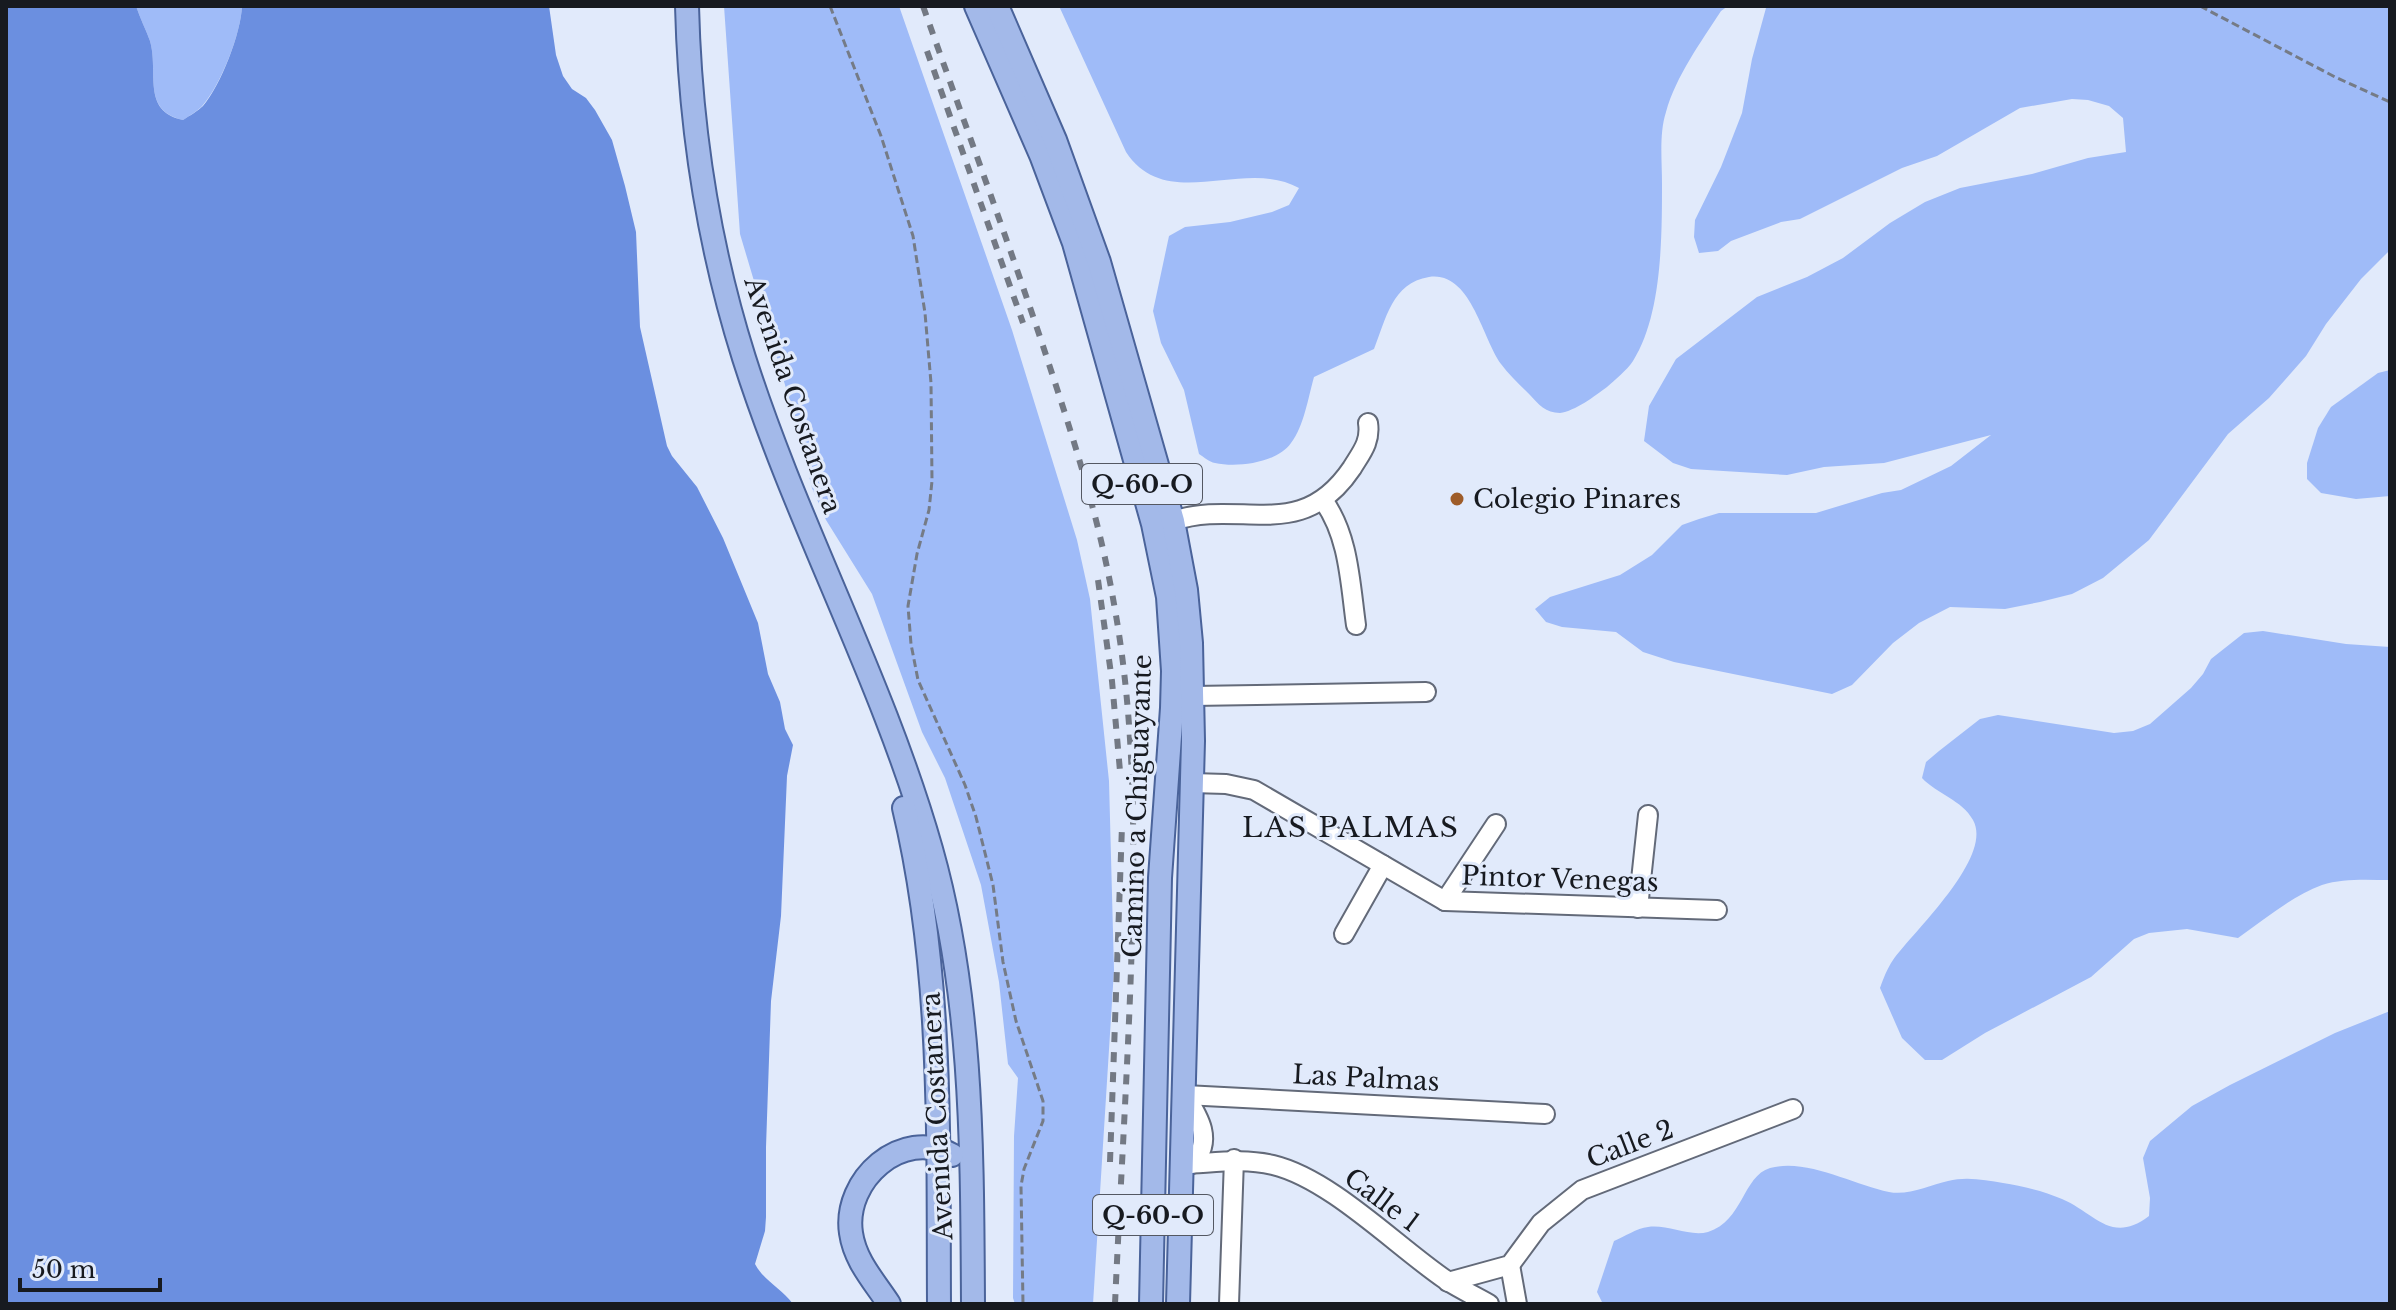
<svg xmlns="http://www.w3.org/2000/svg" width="2396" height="1310" font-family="'Libre Baskerville',serif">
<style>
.green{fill:#9fbbf8}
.water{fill:#6b8fe0}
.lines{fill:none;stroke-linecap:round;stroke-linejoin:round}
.minor-casing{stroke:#636a79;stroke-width:22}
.major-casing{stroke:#4a639a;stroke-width:26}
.path{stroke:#757b86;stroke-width:3;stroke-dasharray:8 4;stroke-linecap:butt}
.minor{stroke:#fff;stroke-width:18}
.major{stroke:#a3b9e9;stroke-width:22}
.rail{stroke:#737984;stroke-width:6;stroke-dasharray:10 10;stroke-linecap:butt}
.poi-dot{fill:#9e5c29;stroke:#e1eafb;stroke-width:3}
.labels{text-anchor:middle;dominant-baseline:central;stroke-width:6;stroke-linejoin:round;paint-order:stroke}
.shield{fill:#e1eafb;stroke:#545862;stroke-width:2}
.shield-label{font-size:24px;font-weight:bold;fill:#171a20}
.street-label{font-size:26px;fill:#171a20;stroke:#e1eafb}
.poi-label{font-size:26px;fill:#171a20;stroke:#e1eafb;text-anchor:start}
.neighbourhood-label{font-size:28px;letter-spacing:2px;fill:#171a20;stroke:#e1eafb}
</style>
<rect width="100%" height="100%" fill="#e1eafb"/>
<g class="green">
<path d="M136,6h106c-1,27 -21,78 -39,99 -5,6 -14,11 -20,15 -42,-10 -24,-47 -33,-79 -4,-11 -10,-23 -14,-35z"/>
<polygon points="724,6 899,6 1012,330 1077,540 1090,599 1109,781 1114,970 1093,1304 1015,1304 1013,1298 1014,1136 1018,1078 1008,1064 999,982 981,885 945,778 922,732 872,594 826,520 812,488 794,415 740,234"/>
<path d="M1059,6h669l-7,5c-20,31 -45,65 -55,101 -7,22 -4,48 -4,72 0,54 0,131 -29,177 -6,9 -18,19 -26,26 -12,9 -32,24 -47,26 -14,0 -22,-9 -30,-18 -10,-10 -21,-20 -29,-31 -19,-26 -30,-93 -72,-87 -37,6 -43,42 -55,72l-60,28c-6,21 -10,49 -23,66 -14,20 -54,25 -76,20 -6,-1 -11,-6 -16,-9l-15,-64 -23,-47 -8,-32 16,-75 16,-9 45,-5 42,-10 17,-7 10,-17c-55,-31 -132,26 -173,-36z"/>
<polygon points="1764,6 2390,6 2390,250 2361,279 2326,324 2306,356 2269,398 2228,434 2149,540 2103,578 2072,594 2040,602 2005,609 1950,607 1919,623 1893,643 1852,685 1832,694 1674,662 1643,652 1616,632 1562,627 1546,622 1535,609 1550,597 1620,575 1652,555 1682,525 1699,519 1719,513 1816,513 1882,493 1901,490 1951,466 1991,435 1884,463 1824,467 1787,475 1691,469 1673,463 1644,441 1649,406 1676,359 1757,297 1807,277 1843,258 1890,223 1925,202 1960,188 2032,174 2088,158 2126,152 2123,118 2109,106 2088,100 2072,99 2020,108 1937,156 1902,168 1800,219 1781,222 1731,241 1718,251 1699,253 1694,237 1695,220 1721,167 1742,113 1752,59 1766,8"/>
<polygon points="2390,370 2390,496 2356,499 2321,493 2307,479 2307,463 2318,428 2331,407 2378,373"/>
<path d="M2263,631l83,13 44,3v233c-22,0 -47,-2 -68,5 -30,11 -58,35 -84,53l-51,-9 -38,4 -15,6 -43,38 -106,56 -43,27h-17l-23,-22 -22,-50c4,-11 7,-19 13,-28 20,-28 101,-103 80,-140 -11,-20 -36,-26 -51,-42l4,-16 13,-11 41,-32 18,-4 116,18 19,-2 17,-7 41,-36 12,-14 8,-15 33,-26z"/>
<path d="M2390,1011v293h-787l-6,-12 17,-51c10,-4 23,-13 34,-14 19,-3 41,10 60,5 35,-11 35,-56 62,-64 38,-10 83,17 119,24 19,4 41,-7 59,-11 18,-5 38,-1 55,2 19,3 41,8 59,16 33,14 49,46 87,17l1,-18 -7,-40 7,-17 42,-35 38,-21 105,-52z"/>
</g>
<path class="water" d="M6,6h130c4,12 10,24 14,35 9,31 -9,70 33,79 6,-4 15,-9 20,-14 18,-21 38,-73 39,-100h307l7,49 7,21 9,13 14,9 9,12 17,30 13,46 11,46 4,95 27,119 5,10 25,31 26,51 35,85 10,51 12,28 5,27 8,16 -6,31 -6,140 -10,85 -5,146v70l-1,14 -10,33c9,17 26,24 38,40h-787z"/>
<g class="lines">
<g class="minor-casing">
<g id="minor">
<path d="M1323,500c26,36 27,82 33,125"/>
<path d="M1173,521c68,-23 127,24 179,-53 9,-15 19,-26 16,-45"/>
<polyline points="1193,696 1426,692"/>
<polyline points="1192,783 1226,784 1254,790 1445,901 1717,910"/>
<polyline points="1445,901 1496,824"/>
<polyline points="1638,908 1648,815"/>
<polyline points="1344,934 1383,865"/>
<polyline points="1185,1095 1545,1114"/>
<path d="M1185,1095c14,22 29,46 7,69"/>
<path d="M1182,1164c32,-1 60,-6 91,1 58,14 123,81 173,115 14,9 29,16 43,24"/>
<polyline points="1510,1265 1517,1304"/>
<polyline points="1448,1282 1510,1265 1541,1223 1582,1190 1793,1109"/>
<polyline points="1229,1304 1234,1159"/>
</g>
</g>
<g class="major-casing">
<g id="major">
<path d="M687,6c3,119 21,238 57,352 53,167 139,322 187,491 42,148 41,303 42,455"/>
<polyline points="976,6 1041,155 1074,243 1153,524 1168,597 1173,671 1172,708 1160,878 1151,1304"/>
<polyline points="997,6 1055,140 1099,262 1173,521 1186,590 1191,643 1193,741 1178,1304"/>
<path d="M904,808c39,163 34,329 35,496"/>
<path d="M889,1304c-15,-23 -34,-43 -38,-71 -8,-53 51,-106 101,-78"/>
</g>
</g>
<g class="path">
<polyline points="830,6 881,136 913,236 925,313 931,383 932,481 929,510 917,554 908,606 911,644 918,680 965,785 976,817 993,885 1003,962 1016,1021 1043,1101 1043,1121 1024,1169 1021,1186 1023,1304"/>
<polyline points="2200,6 2335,77 2390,102"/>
</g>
<use href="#minor" class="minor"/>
<use href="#major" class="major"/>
<g class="rail">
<path d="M923,6c40,113 82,226 120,340 28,85 56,170 71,258 22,121 21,244 17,366 -4,112 -11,223 -16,334"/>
<polyline points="927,51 1023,323"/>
<polyline points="1098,580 1112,681 1120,771"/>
<polyline points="1110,1162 1122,826"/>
</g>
</g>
<circle class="poi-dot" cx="1457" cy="499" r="8"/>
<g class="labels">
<g class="shield">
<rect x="1082" y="464" width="120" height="40" rx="6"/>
<rect x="1093" y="1195" width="120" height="40" rx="6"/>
</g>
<g class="shield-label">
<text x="1142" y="484">Q-60-O</text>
<text x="1153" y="1215">Q-60-O</text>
</g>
<g class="street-label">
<text transform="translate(793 395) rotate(71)">Avenida Costanera</text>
<text transform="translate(1137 806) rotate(-88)">Camino a Chiguayante</text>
<text transform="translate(1560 879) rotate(2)">Pintor Venegas</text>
<text transform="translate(1366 1078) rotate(3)">Las Palmas</text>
<text transform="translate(937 1116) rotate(-93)">Avenida Costanera</text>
<text transform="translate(1630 1144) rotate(-21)">Calle 2</text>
<text transform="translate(1382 1200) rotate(37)">Calle 1</text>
</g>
<g class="poi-label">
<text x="1473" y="499">Colegio Pinares</text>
</g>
<g class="neighbourhood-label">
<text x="1351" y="827">LAS PALMAS</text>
</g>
</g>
<rect width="2396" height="1310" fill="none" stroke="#171a20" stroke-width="16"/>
<path d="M20 1278v12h140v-12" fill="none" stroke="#171a20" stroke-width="4"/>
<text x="32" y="1278" font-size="24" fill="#171a20" stroke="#e1eafb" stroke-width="6" paint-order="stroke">50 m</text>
</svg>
